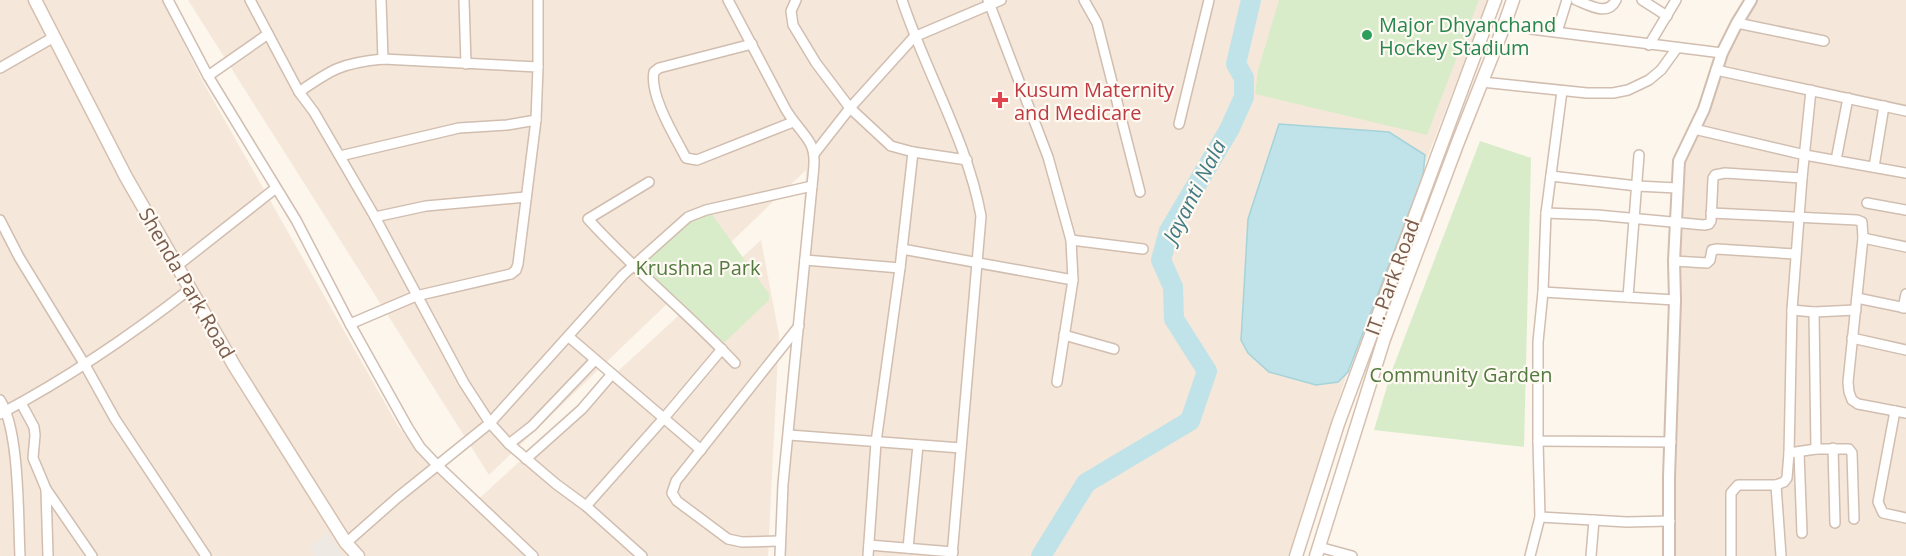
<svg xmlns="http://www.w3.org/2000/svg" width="1906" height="556" font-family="'Open Sans',sans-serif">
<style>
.residential{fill:#f5e8da}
.industrial{fill:#efe9e4}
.green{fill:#d8ecc9}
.water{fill:#bfe3e8;stroke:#a5d3da;stroke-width:1.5}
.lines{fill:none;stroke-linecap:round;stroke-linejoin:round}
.river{stroke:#bfe3e8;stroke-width:20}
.minor-casing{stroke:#d1beb0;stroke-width:12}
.tertiary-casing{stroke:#d1beb0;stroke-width:14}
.secondary-casing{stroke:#d6c0b0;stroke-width:15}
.minor{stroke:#fff;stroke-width:9}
.tertiary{stroke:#fff;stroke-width:10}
.secondary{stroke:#fff;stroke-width:12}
.leisure-dot{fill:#2e9e5b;stroke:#fffaf3;stroke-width:2}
.health-dot{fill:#e0444e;stroke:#fffaf3;stroke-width:2}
.labels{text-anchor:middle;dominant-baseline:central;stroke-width:4.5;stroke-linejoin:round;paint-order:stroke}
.leisure-label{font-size:20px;fill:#27864d;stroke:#fffaf3;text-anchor:start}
.health-label{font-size:20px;fill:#be3a42;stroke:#fffaf3;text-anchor:start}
.park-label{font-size:20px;fill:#537a41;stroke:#fffaf3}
.street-label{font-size:20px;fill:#7a5c4d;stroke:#fffaf3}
.water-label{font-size:21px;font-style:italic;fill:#437c86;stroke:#fffaf3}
</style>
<rect width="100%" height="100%" fill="#fdf6ec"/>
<g class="residential">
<polygon points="0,0 162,0 203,82 398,426 426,462 472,505 761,240 779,335 768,556 0,556"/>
<polygon points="188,0 1488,0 1362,327 1288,556 784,556 806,170 489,475"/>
<polygon points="1751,0 1906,0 1906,556 1669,556 1675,224 1686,153 1710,86"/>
</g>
<polygon class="industrial" points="327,533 344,556 314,556 309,548"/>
<g class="green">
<polygon points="1279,0 1479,0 1427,135 1255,94 1258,70"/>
<polygon points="1480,141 1531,158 1524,447 1374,430 1391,373"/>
<polygon points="709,210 769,294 769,300 724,343 637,269 688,217"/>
</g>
<polygon class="water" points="1279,124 1389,132 1425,155 1423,176 1348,372 1338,382 1316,385 1269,372 1248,353 1241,340 1248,219"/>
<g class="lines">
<polyline class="river" points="1041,556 1086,483 1190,421 1207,371 1174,319 1173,287 1161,260 1169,231 1229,130 1244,97 1244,78 1236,64 1251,0"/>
<g class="minor-casing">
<g id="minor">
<polyline points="168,0 208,76 296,220 350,324 408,428 420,447 437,465 533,556"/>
<polyline points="250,0 299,92 314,112 375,217 464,383 490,423 509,444 556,484 586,506 642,556"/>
<polyline points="381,0 383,59"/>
<polyline points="464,0 466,64"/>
<polyline points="538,0 538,67"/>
<path d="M728,0l57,108c7,13 18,23 25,35 7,12 3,30 2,43l-29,298 -3,72"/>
<polyline points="796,0 791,11 793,25 816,63 850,108 891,146 913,152 967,160"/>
<path d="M902,0c24,73 65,140 79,216l-29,340"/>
<polyline points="988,0 1048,157 1071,240 1073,280 1057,382"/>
<polyline points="1084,0 1097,23 1140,192"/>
<path d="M1576,0c13,5 32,17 40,0"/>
<polyline points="1642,0 1667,16"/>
<polyline points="1737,23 1824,41"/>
<polyline points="1531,29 1722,53"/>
<polyline points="1557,32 1567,0"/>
<path d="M752,44l-93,24 -5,4c-5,23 21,65 32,86l11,2 96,-38"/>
<polyline points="1649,45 1676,0"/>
<polyline points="0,68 54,37"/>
<polyline points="1716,70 1906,111"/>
<polyline points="208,76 268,34"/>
<polyline points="1482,82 1587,93 1613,93 1628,90 1649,80 1661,70 1677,48"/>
<polyline points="1562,91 1546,213 1543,292 1538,342 1538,441 1671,442"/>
<path d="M299,92c33,-23 43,-29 84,-33l155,8 -2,53 -18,144 -2,6 -5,4 -95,22 -66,28"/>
<polyline points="1179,124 1209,0"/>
<polyline points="1694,129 1805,155 1906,173"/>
<polyline points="814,154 850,108 914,37 1001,0"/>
<polyline points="340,156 459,128 507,125 536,120"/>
<polyline points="1836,160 1848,98"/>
<polyline points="1874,167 1884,106"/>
<polyline points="1551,176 1637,186 1677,188"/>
<path d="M649,182l-61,37c46,51 100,94 147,144"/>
<polyline points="1867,203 1906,210"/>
<polyline points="1546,213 1597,215 1704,225 1709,224 1711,221 1713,178 1715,175 1725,173 1802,178"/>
<polyline points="1711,213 1857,220 1862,222 1863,238 1848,382 1849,392 1852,400 1858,404 1906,413"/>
<polyline points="375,217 426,206 526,197"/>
<polyline points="0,220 19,257 85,365 115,419 206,556"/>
<polyline points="1863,238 1906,247"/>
<polyline points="1071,240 1143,249"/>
<polyline points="902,249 1073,280"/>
<polyline points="805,260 900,268"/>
<polyline points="1674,261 1707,263 1710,260 1712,250 1717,249 1795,254"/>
<polyline points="177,266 276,188"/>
<polyline points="1543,292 1675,300"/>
<polyline points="1628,297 1639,155"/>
<polyline points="1857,298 1906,308"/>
<polyline points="1903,308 1906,294"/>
<polyline points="1792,310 1814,312 1856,310"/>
<polyline points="1814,312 1816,449"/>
<polyline points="1064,335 1114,349"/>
<polyline points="569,337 701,450"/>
<polyline points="1852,338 1906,350"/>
<path d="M0,400c20,30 18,118 20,156"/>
<polyline points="21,403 34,427 35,435 33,458 46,489 48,556"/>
<polyline points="1895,411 1878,502 1883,513 1906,518"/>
<path d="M0,414c68,-36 130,-78 190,-125"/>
<polyline points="789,435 961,448"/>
<polyline points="509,444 532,426 595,360"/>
<polyline points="1833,448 1835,523"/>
<polyline points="1799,452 1802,533"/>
<polyline points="1789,453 1816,449 1849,449 1852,453 1854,519"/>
<polyline points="526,459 582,409 612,374"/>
<polyline points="1776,485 1781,556"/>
<polyline points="46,489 92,556"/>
<polyline points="586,506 664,418 722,349"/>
<polyline points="1540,517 1627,522 1670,521"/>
<polyline points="780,541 742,542 728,539 677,501 672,493 676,481 799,326"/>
<polyline points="346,543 397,498 490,423 623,275 688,217 706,210 812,186"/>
<polyline points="869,545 953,552"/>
<polyline points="1319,547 1352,556"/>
<polyline points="908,548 918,445"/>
<polyline points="868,556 876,442 900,268 913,152"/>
<polyline points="1530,556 1540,517 1538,441"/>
<polyline points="1591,556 1594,520"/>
<polyline points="1731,556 1731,493 1738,485 1776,485 1784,482 1787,478 1789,453 1792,310 1802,178 1811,90"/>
</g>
</g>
<g class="tertiary-casing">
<polyline id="tertiary" points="1669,556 1669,477 1675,300 1674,261 1679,161 1704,109 1722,53 1737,23 1751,0"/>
</g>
<g class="secondary-casing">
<g id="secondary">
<polyline points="35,0 126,177 235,367 346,543 358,556"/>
<polyline points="1296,556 1338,424 1495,0"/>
<polyline points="1316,556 1384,339 1458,142 1502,31 1513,0"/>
</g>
</g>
<use href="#minor" class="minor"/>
<use href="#tertiary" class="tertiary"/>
<use href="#secondary" class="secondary"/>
</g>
<circle class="leisure-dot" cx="1367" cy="35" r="6"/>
<path class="health-dot" d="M997 91h6v6h6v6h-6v6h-6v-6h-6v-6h6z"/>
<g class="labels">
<g class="leisure-label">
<text x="1379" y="24">Major Dhyanchand<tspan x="1379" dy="23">Hockey Stadium</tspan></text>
</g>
<g class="health-label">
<text x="1014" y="89">Kusum Maternity<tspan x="1014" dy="23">and Medicare</tspan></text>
</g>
<g class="park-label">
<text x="698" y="267">Krushna Park</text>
<text x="1461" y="374">Community Garden</text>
</g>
<g class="street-label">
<text transform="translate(1392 277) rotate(-70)">IT. Park Road</text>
<text transform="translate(187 283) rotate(60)">Shenda Park Road</text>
</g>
<g class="water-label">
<text transform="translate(1194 191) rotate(-63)">Jayanti Nala</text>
</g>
</g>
</svg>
